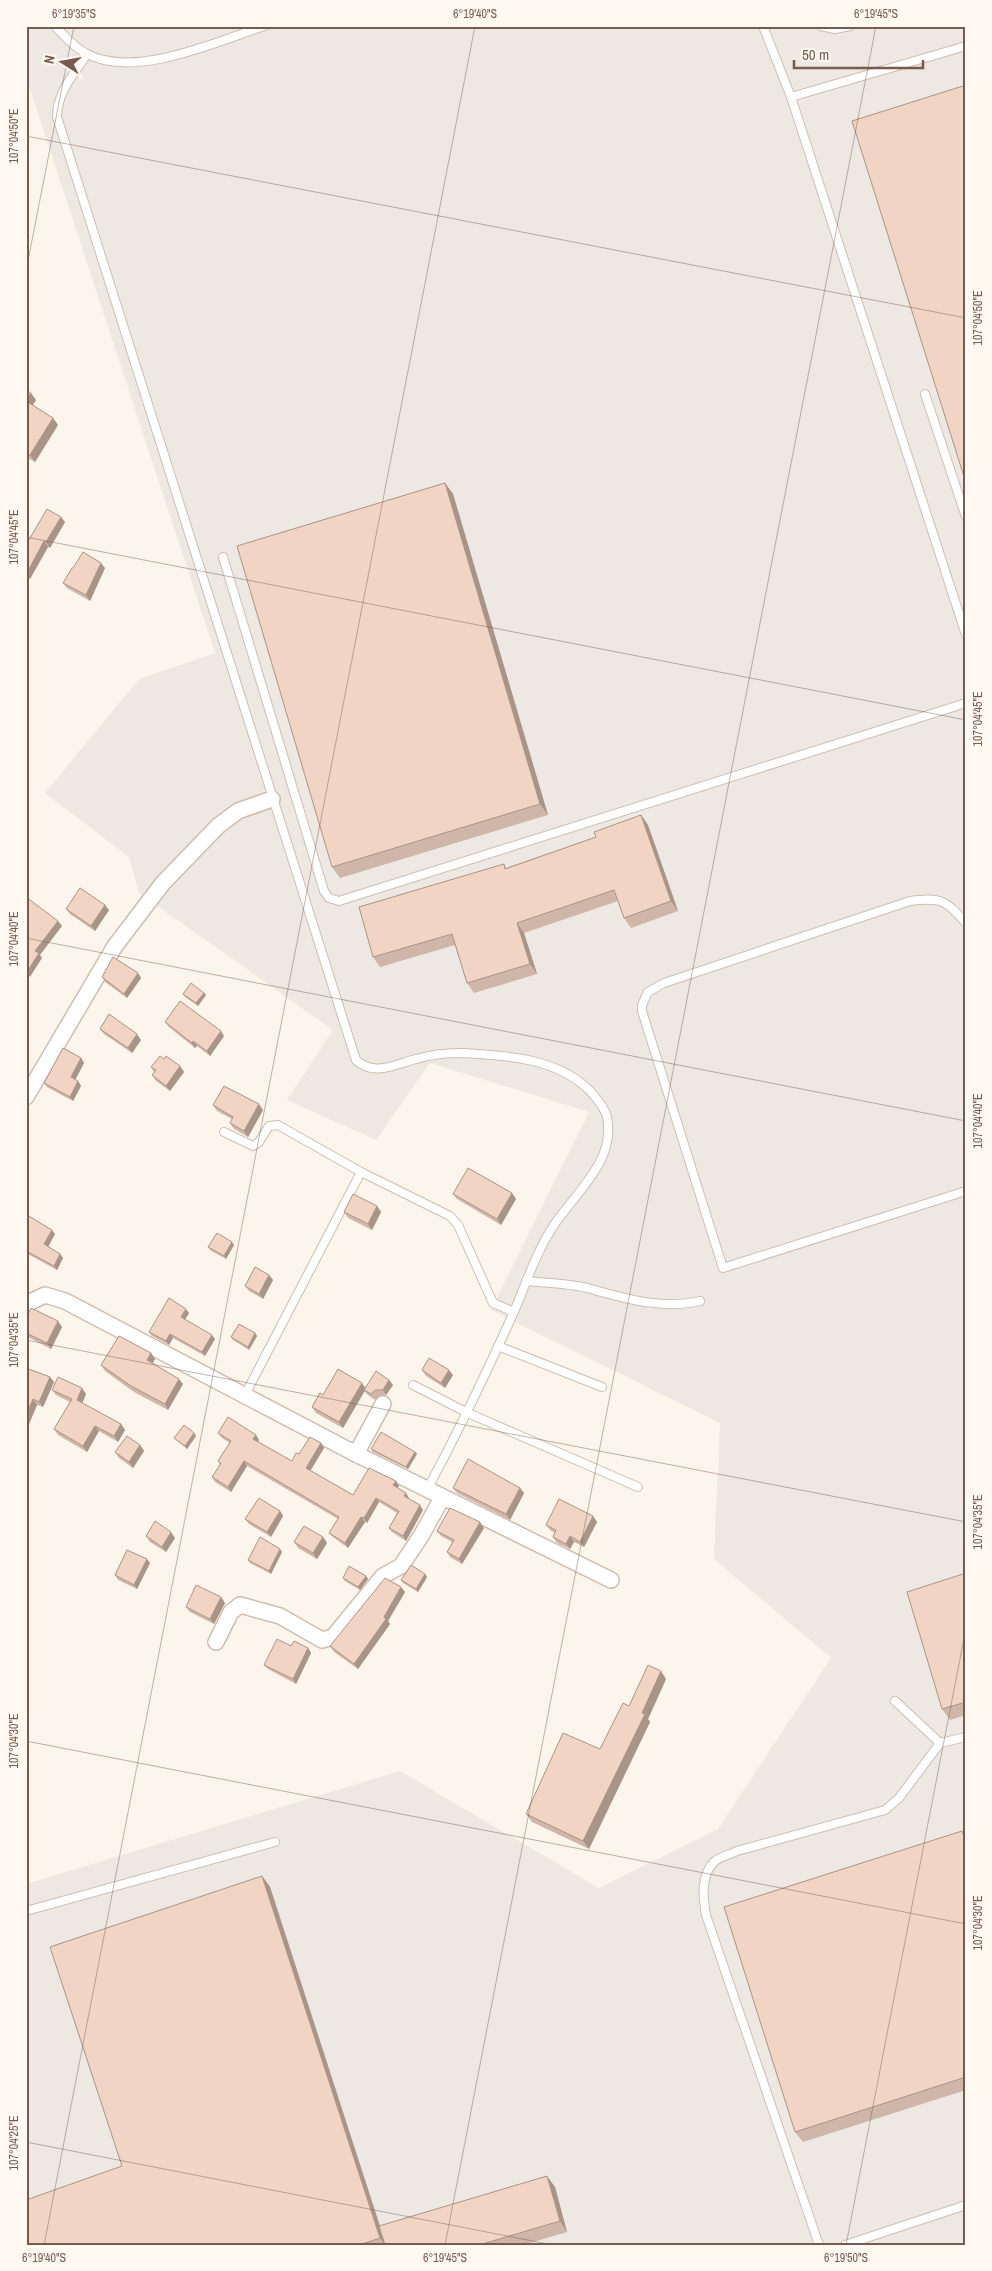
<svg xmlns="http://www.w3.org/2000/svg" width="992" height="2271" font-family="'Archivo Narrow',sans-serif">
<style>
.industrial{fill:#eee8e3}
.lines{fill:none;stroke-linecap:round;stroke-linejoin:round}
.lane-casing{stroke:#cfbdb0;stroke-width:10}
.street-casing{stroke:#cfbdb0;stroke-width:18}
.lane{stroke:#fff;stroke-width:8}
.street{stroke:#fff;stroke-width:15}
.wall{fill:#cfb6a8}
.shaded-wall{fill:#a99488}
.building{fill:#f1d4c3;stroke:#a99488}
.ticks{fill:none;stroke:#785b4e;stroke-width:1;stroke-opacity:0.45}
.neatline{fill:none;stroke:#785b4e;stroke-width:2}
.ticks-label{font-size:12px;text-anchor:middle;fill:#785b4e}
</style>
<rect width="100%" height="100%" fill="#fcf5eb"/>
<polygon class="industrial" points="26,26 168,26 172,28 177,26 966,26 966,2245 26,2245 26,1884 400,1771 599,1888 718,1829 831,1658 714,1559 720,1423 491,1310 589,1112 430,1063 376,1140 287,1100 333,1030 139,893 129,857 45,793 139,679 215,653 26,77"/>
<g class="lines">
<g class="lane-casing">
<g id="lane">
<path d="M55,26c9,10 20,22 32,28 48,25 129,-12 177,-28"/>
<polyline points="763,26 791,97 966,635"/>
<polyline points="821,26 835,29 850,26"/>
<path d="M87,54c-13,20 -30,38 -30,63l299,943c18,17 40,4 60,-1 14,-4 31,-6 45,-6 44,2 98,5 130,39 6,7 14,16 16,25 9,44 -31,75 -53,108 -18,27 -28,59 -41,89 -27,60 -55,118 -86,176"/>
<polyline points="791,97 966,46"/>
<polyline points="925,394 966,517"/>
<polyline points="223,557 324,891 329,898 339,901 966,703"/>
<path d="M966,923c-21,-23 -24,-26 -56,-22l-246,82 -16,9 -6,13v6l81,257 243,-77"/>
<polyline points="224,1132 253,1146 259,1142 269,1126 278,1125 361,1172 450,1216 458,1225 493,1303 514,1312"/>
<path d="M526,1281c20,2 42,2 61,7 37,10 74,22 113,13"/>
<polyline points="498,1346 602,1387"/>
<polyline points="413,1385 468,1413 638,1487"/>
<polyline points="245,1395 361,1172"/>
<polyline points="895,1701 940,1743"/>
<polyline points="26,1911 275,1842"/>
<path d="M819,2245l-113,-330c-3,-17 -6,-40 9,-54 5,-4 16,-7 22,-10l148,-41 14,-12 41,-55 26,-6"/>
<polyline points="845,2245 966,2205"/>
</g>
</g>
<g class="street-casing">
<g id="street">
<polyline points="26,1097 115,946 163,883 218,826 238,811 272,799"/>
<polyline points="26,1304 45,1295 65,1301 356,1454 611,1580"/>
<polyline points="356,1454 383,1404"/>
<polyline points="216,1642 231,1612 240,1605 280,1616 322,1640 333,1637 383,1576 401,1566 421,1536 442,1498"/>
</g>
</g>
<use href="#lane" class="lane"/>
<use href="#street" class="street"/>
</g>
<g class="wall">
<polygon points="26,390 31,393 36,400 33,405 53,418 58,425 35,462 26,457"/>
<polygon points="445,483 453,494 548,815 340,878 332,867"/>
<polygon points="65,522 50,548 48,547 30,579 26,577 26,545"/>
<polygon points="73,568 105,568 90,601 67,588 63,583"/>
<polygon points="641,815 648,825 678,911 631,928 624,918 618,901 524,933 537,974 474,993 467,983 455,945 380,967 373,957 504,864 506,868 596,837"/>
<polygon points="66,909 109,910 95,931 70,914"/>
<polygon points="138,973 141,978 127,998 105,982 102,977"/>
<polygon points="204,993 206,995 198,1006 185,997 183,994"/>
<polygon points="165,1022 224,1036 210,1056 197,1046 195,1048 169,1027"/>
<polygon points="100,1029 141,1040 132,1053 104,1034"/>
<polygon points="81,1058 84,1063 75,1080 78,1081 81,1086 73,1101 47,1087 44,1083"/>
<polygon points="164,1059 180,1066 184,1072 170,1091 156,1081 152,1075 154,1072 151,1067"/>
<polygon points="213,1105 263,1110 248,1137 234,1129 230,1123 232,1119 217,1111"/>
<polygon points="512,1193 516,1199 501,1225 457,1199 453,1194"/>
<polygon points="377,1206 381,1212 372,1230 348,1218 344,1212"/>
<polygon points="26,1217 55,1234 48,1246 60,1254 63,1258 57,1270 26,1253"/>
<polygon points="234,1245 226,1259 210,1250 208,1247"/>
<polygon points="269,1275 273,1280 263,1299 249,1291 245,1286"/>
<polygon points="189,1313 185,1319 215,1339 205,1356 173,1338 169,1345 152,1336 149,1332"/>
<polygon points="26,1318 62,1327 51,1349 26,1336"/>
<polygon points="255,1333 257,1336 249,1350 233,1340 231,1337"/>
<polygon points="151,1353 155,1359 153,1363 183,1384 168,1410 134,1392 105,1371 101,1365"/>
<polygon points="26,1368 50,1377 54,1382 43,1407 37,1405 26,1431"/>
<polygon points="422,1370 453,1375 445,1388 426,1376"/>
<polygon points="389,1380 393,1385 386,1395 379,1396 375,1400 368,1395 364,1391 343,1428 316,1413 312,1407 323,1395 365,1388"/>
<polygon points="52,1390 86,1394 82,1403 121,1424 125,1430 118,1442 99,1431 87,1452 58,1435 54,1429 70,1402 56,1395"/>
<polygon points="194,1433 196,1436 187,1449 176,1440 174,1438"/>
<polygon points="218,1433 256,1435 259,1440 258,1442 292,1461 299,1454 321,1443 324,1448 310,1471 353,1495 396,1481 399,1486 398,1488 409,1498 409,1499 423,1510 406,1541 392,1532 389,1528 397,1513 379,1502 367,1523 365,1522 348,1548 333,1537 329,1533 338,1519 247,1466 231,1492 215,1482 212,1477 220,1465 218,1461 230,1443 222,1438"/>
<polygon points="140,1445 144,1451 133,1468 119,1458 115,1452"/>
<polygon points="371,1449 415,1452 417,1454 408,1469 373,1452"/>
<polygon points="453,1488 520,1488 524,1493 510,1520 457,1493"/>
<polygon points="280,1511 283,1516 271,1537 249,1524 245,1519"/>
<polygon points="593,1516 597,1522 584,1547 574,1542 570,1549 557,1543 553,1537 555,1533 550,1530 546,1525"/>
<polygon points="484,1528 462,1564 450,1557 447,1552 452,1542 441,1536 437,1531"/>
<polygon points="146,1536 175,1538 166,1552 150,1542"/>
<polygon points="323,1537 327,1543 317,1559 298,1548 294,1542"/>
<polygon points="280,1549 282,1552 271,1574 250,1563 248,1560"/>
<polygon points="150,1563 137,1589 118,1580 115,1575"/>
<polygon points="966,1573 966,1715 950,1720 942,1709"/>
<polygon points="425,1574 427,1577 418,1592 403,1583 401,1580"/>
<polygon points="366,1576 368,1579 360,1590 345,1581 343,1578"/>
<polygon points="401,1587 405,1592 388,1621 390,1624 358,1669 334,1652 330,1646"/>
<polygon points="225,1603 214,1624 190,1612 186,1607"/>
<polygon points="291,1646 308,1648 311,1653 296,1684 268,1669 264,1665"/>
<polygon points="666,1679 648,1719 650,1722 589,1849 532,1822 526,1814 600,1749 629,1706"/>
<polygon points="966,1835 966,2090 803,2142 795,2132"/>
<polygon points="262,1876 270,1887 380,2226 555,2187 567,2232 523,2245 26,2245 122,2166"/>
</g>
<g class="shaded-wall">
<polygon points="31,393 36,400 31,408 26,402"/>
<polygon points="53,418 58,425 35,462 30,455"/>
<polygon points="445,483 453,494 548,815 540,804"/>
<polygon points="61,517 65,522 50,548 46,542"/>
<polygon points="44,541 48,547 30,579 27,573"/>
<polygon points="101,563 105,568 90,601 86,595"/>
<polygon points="641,815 648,825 678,911 671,901"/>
<polygon points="105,905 109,910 95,931 91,926"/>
<polygon points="58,921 62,926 40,955 42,958 30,977 27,972 35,951"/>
<polygon points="517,923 524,933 537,974 530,964"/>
<polygon points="138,973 141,978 127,998 124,994"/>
<polygon points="204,993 206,995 198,1006 196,1003"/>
<polygon points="221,1031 224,1036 210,1056 207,1051"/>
<polygon points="137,1034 141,1040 132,1053 128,1048"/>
<polygon points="193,1041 197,1046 195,1048 192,1043"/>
<polygon points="81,1058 84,1063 74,1082 71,1077"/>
<polygon points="180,1066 184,1072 170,1091 166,1086"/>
<polygon points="78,1081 81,1086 73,1101 70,1097"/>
<polygon points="259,1104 263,1110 248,1137 244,1131"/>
<polygon points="512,1193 516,1199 501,1225 497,1219"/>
<polygon points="377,1206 381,1212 372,1230 368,1224"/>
<polygon points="52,1230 55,1234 47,1249 44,1244"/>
<polygon points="232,1242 234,1245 226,1259 224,1256"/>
<polygon points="60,1254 63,1258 57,1270 54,1266"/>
<polygon points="269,1275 273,1280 263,1299 259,1294"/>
<polygon points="186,1309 189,1313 184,1321 181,1317"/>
<polygon points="58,1321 62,1327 51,1349 47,1343"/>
<polygon points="255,1333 257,1336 249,1350 248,1347"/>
<polygon points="170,1334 173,1338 169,1345 166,1341"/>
<polygon points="212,1335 215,1339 205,1356 202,1352"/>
<polygon points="151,1353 155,1359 151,1365 147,1360"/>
<polygon points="449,1370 453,1375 445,1388 441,1383"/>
<polygon points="50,1377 54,1382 43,1407 39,1402"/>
<polygon points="179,1379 183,1384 168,1410 165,1404"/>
<polygon points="389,1380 393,1385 386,1395 383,1390"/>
<polygon points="362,1383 366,1389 343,1428 339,1422"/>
<polygon points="82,1388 86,1394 81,1406 77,1400"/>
<polygon points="33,1399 37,1405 26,1431 26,1416"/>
<polygon points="121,1424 125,1430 118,1442 114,1436"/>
<polygon points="95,1426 99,1431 87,1452 83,1446"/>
<polygon points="194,1433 196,1436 187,1449 185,1446"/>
<polygon points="256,1435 259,1440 256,1444 253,1439"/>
<polygon points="321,1443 324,1448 309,1473 306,1468"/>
<polygon points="140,1445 144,1451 133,1468 129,1462"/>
<polygon points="415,1452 417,1454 408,1469 406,1467"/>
<polygon points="244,1461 247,1466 231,1492 228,1487"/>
<polygon points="396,1481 399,1486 396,1490 393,1485"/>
<polygon points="520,1488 524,1493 510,1520 506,1514"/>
<polygon points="406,1493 409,1498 408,1501 404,1496"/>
<polygon points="376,1498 379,1502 367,1523 364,1518"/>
<polygon points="420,1505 423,1510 406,1541 403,1536"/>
<polygon points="280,1511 283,1516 271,1537 267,1532"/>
<polygon points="593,1516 597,1522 584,1547 580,1542"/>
<polygon points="361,1517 365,1522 348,1548 345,1543"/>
<polygon points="480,1522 484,1528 462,1564 459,1559"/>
<polygon points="171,1532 175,1538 166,1552 162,1547"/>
<polygon points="570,1536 574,1542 570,1549 566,1544"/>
<polygon points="323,1537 327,1543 317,1559 313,1553"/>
<polygon points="280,1549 282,1552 271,1574 269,1571"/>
<polygon points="147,1559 150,1563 137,1589 134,1585"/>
<polygon points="425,1574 427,1577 418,1592 416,1589"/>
<polygon points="366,1576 368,1579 360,1590 358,1587"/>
<polygon points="401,1587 405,1592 388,1621 390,1624 358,1669 354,1664 384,1617"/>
<polygon points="221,1597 225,1603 214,1624 210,1619"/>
<polygon points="308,1648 311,1653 296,1684 293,1679"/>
<polygon points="661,1671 666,1679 648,1719 650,1722 589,1849 583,1841"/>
<polygon points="262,1876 270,1887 386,2245 385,2245 380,2238"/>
<polygon points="547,2176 555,2187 567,2232 560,2221"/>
</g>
<g class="building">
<polygon points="966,85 966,483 852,121"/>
<polygon points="26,390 31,393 26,401"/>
<polygon points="26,401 53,418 30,455 26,453"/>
<polygon points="445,483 540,804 332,867 237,546"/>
<polygon points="47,509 61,517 46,542 44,541 27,573 26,545"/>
<polygon points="83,552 101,563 86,595 63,583 72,568 73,568"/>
<polygon points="641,815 671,901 624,918 614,890 517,923 530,964 467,983 452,934 373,957 359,907 504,864 505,869 596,837 594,832"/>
<polygon points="80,888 105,905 91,926 66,909"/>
<polygon points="26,897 58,921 35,951 39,953 27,972"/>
<polygon points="113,957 138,973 124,994 102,977"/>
<polygon points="191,983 204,993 196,1003 183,994"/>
<polygon points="180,1001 221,1031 207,1051 193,1041 192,1043 165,1022"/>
<polygon points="109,1014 137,1034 128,1048 100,1029"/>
<polygon points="63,1048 81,1058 71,1077 78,1081 70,1097 44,1083"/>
<polygon points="160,1056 164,1059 166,1056 180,1066 166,1086 152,1075 156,1070 151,1067"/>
<polygon points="224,1086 259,1104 244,1131 230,1123 233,1117 213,1105"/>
<polygon points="468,1168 512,1193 497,1219 453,1194"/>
<polygon points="353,1194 377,1206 368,1224 344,1212"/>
<polygon points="27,1215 52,1230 44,1244 60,1254 54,1266 26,1251 26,1217"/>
<polygon points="217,1233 232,1242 224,1256 208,1247"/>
<polygon points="255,1267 269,1275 259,1294 245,1286"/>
<polygon points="169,1298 186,1309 181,1317 212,1335 202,1352 170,1334 166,1341 149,1332"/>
<polygon points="31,1308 58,1321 47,1343 26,1333 26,1318"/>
<polygon points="239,1324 255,1333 248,1347 231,1337"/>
<polygon points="119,1336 151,1353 147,1360 179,1379 165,1404 131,1386 101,1365"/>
<polygon points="429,1358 449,1370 441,1383 422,1370"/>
<polygon points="26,1368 50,1377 39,1402 33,1399 26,1416"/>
<polygon points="338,1369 362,1383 339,1422 312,1407 320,1393 323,1395"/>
<polygon points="376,1371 389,1380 383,1390 375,1390 371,1394 364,1390"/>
<polygon points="58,1377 82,1388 77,1400 121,1424 114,1436 95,1426 83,1446 54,1429 72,1399 52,1390"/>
<polygon points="228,1417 256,1435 253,1439 292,1461 296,1453 299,1454 310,1437 321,1443 306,1468 353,1495 369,1468 396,1481 393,1485 406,1493 404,1496 420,1505 403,1536 389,1528 399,1511 376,1498 364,1518 361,1517 345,1543 329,1533 339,1517 244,1461 228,1487 212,1477 221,1463 218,1461 231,1441 218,1433"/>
<polygon points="184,1425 194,1433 185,1446 174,1438"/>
<polygon points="381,1432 415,1452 406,1467 371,1449"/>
<polygon points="127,1436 140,1445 129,1462 115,1452"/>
<polygon points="468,1459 520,1488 506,1514 453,1488"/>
<polygon points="259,1498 280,1511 267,1532 245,1519"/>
<polygon points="559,1499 593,1516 580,1542 570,1536 566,1544 553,1537 556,1530 546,1525"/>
<polygon points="450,1508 480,1522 459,1559 447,1552 454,1540 437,1531"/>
<polygon points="155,1521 171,1532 162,1547 146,1536"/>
<polygon points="304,1526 323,1537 313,1553 294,1542"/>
<polygon points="260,1537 280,1549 269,1571 248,1560"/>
<polygon points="127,1550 147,1559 134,1585 115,1575"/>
<polygon points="411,1565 425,1574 416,1589 401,1580"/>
<polygon points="349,1566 366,1576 358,1587 343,1578"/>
<polygon points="966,1573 966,1702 942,1709 907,1592"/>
<polygon points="385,1578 401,1587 384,1617 386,1619 354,1664 330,1646"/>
<polygon points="196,1585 221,1597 210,1619 186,1607"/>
<polygon points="277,1639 291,1646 294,1641 308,1648 293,1679 264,1665"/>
<polygon points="648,1665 661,1671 642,1713 645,1714 583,1841 526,1814 563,1733 600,1749 623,1703 629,1706"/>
<polygon points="962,1831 966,1841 966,2077 795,2132 724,1907"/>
<polygon points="262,1876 380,2238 359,2245 26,2245 26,2200 122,2166 50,1947"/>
<polygon points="547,2176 560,2221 479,2245 385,2245 379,2226"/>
</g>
<path class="ticks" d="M26,136l940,182M26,271l48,-245M26,537l940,183M26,938l940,183M26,1340l940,182M26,1741l940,183M26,2142l527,103M44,2245l431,-2219M445,2245l431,-2219M846,2245l120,-617"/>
<rect width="992" height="2271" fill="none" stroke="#fff9f2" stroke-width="55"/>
<g transform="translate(62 62) rotate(281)" stroke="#fff9f2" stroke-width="4" paint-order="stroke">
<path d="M0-4L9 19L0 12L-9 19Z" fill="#785b4e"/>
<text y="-8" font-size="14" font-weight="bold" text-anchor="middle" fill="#785b4e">N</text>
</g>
<path d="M794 60v8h129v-8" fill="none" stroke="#785b4e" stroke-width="2.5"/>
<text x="802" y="60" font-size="15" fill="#785b4e" stroke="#fff9f2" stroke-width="4" paint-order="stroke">50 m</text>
<rect x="28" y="28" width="936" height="2216" class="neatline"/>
<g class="ticks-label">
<text x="74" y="18">6°19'35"S</text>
<text x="475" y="18">6°19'40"S</text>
<text x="876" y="18">6°19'45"S</text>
<text transform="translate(14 136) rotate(-90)" y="4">107°04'50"E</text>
<text transform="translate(978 318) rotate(-90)" y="4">107°04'50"E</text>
<text transform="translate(14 537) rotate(-90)" y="4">107°04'45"E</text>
<text transform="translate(978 719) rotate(-90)" y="4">107°04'45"E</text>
<text transform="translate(14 939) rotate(-90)" y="4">107°04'40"E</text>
<text transform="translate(978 1121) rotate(-90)" y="4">107°04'40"E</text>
<text transform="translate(14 1340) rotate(-90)" y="4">107°04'35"E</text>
<text transform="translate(978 1522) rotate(-90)" y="4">107°04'35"E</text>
<text transform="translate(14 1741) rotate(-90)" y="4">107°04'30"E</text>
<text transform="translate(978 1923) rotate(-90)" y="4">107°04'30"E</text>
<text transform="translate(14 2143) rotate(-90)" y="4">107°04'25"E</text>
<text x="44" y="2262">6°19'40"S</text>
<text x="445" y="2262">6°19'45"S</text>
<text x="846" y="2262">6°19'50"S</text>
</g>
</svg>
